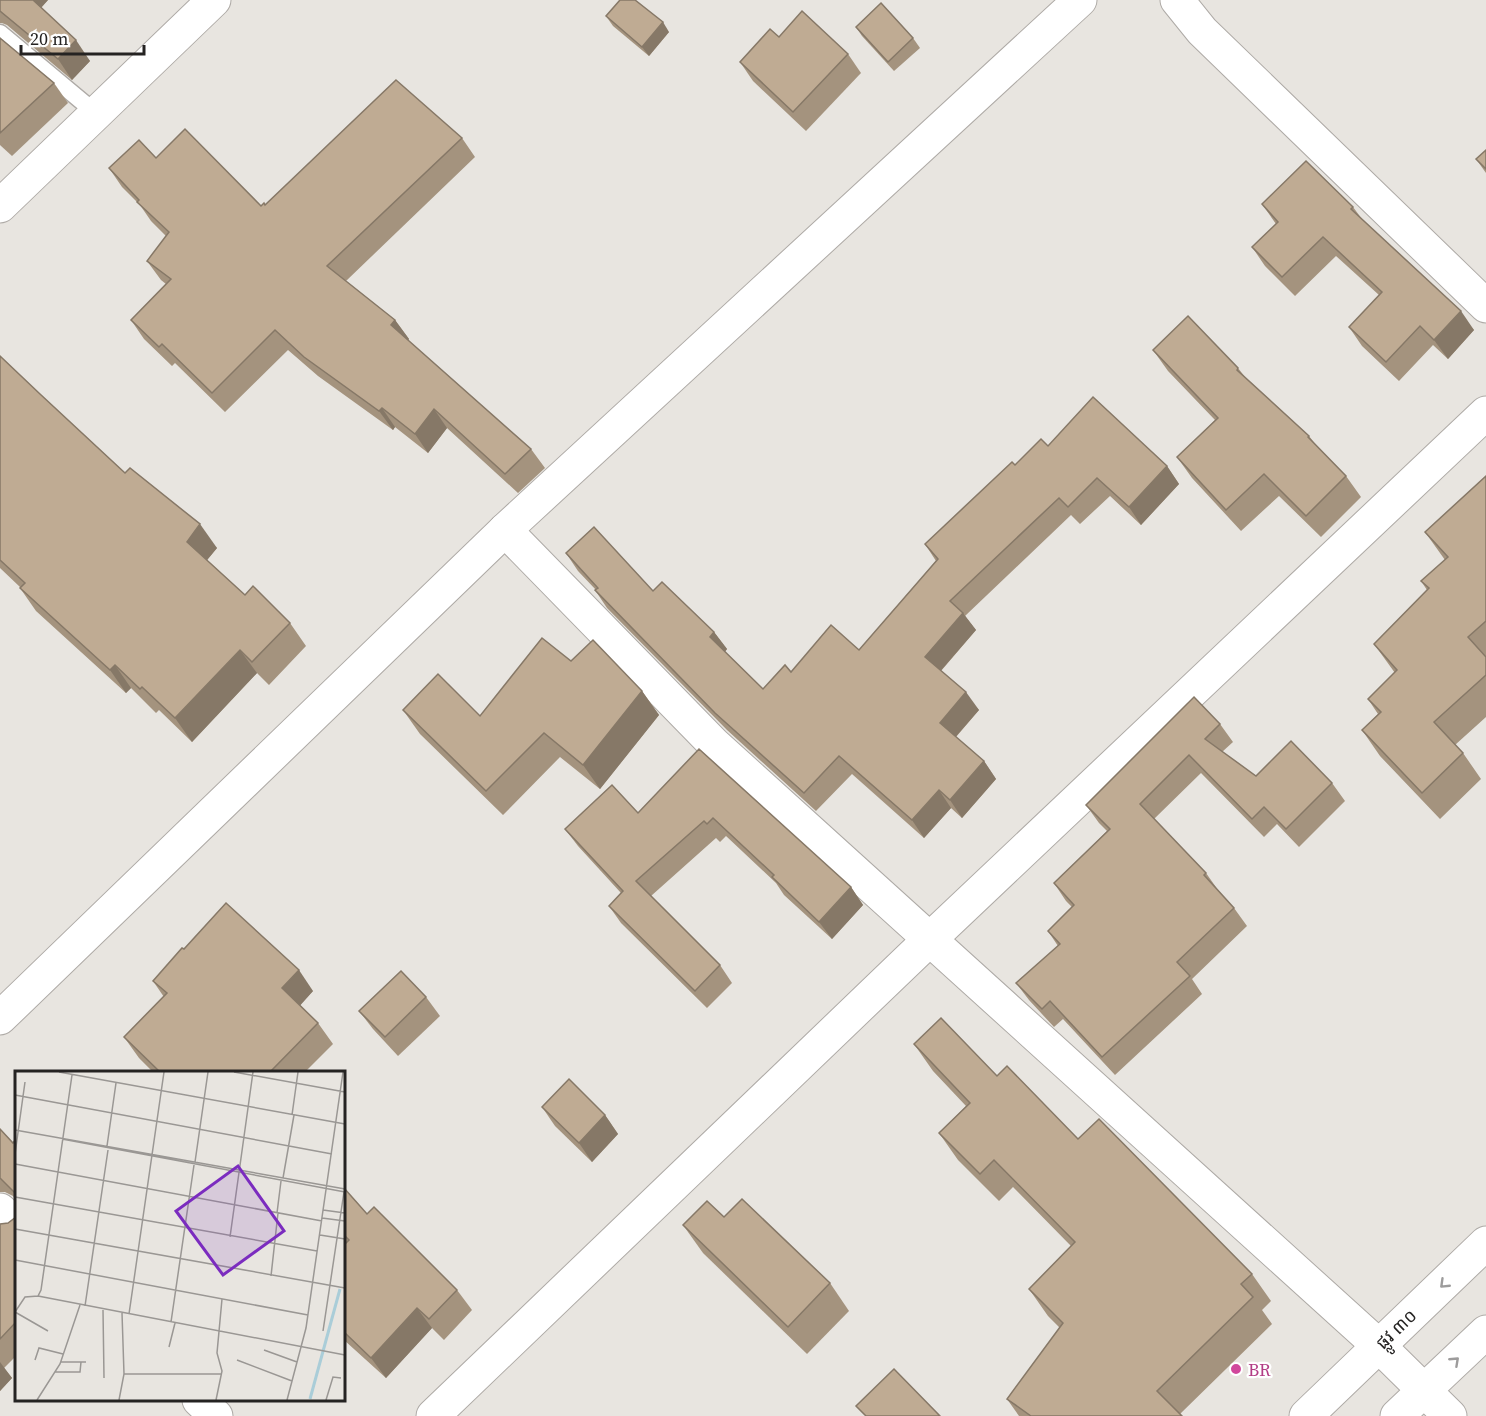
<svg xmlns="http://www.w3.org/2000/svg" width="1486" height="1416" font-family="'Source Serif 4','Noto Sans Khmer',serif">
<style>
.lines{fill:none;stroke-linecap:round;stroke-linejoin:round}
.lane-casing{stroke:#aeaaa6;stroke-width:19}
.street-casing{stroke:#aeaaa6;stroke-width:35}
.secondary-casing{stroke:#aeaaa6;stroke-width:35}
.lane{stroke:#fff;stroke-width:16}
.street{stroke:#fff;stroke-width:33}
.secondary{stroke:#fff;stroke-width:33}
.wall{fill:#a4937e}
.shaded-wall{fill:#867867}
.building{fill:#bfab93;stroke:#867867;stroke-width:1.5}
.oneway{stroke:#9d9c9c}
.hotel-dot{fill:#d1479c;stroke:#fff;stroke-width:2}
.labels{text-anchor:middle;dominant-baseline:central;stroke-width:4.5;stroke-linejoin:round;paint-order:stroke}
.street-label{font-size:18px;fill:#252322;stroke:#fff}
.hotel-label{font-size:18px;fill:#b23c85;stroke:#fff;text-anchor:start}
.inset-river{fill:none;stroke:#aacdd8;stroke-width:3}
.inset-road{fill:none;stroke:#9a9794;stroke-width:1.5}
.view{fill:#7b2cbf;fill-opacity:0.15;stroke:#7b2cbf;stroke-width:3}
.inset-edge{fill:none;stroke:#252322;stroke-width:3}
</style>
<rect width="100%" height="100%" fill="#e8e5e0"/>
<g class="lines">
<g class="lane-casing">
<polyline id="lane" points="0,33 97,114"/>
</g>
<g class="street-casing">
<g id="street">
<polyline points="1177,0 1202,31 1486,306"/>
<polyline points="0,206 214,0"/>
<polyline points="505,530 714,744 1379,1346 1450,1416"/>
<polyline points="0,1018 505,530 1080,0"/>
<polyline points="0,1210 16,1225"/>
<polyline points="199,1400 216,1416"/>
<polyline points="433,1416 929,940 1486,413"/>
</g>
</g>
<g class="secondary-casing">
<g id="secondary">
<polyline points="1306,1416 1486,1243"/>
<polyline points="1397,1416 1486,1332"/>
</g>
</g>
<use href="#lane" class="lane"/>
<use href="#street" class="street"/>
<use href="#secondary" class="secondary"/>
</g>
<g class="wall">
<polygon points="0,0 48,0 41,8 90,61 72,80 7,25 2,23 0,23"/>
<polygon points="606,16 669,32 649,56 613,26"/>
<polygon points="856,27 913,38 920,48 894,71 862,36"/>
<polygon points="779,37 848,54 861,73 806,131 753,81 740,62"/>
<polygon points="0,38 54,83 68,103 12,156 0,145"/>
<polygon points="462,138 475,157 346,281 395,320 409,339 408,340 531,449 545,468 518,493 447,428 428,453 395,427 393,430 318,376 288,350 225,412 175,363 172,366 144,339 131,320 166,284 161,280 147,261 166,236 151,221 140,205 122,187 109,168 156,158 261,206"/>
<polygon points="1486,150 1486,173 1476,159"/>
<polygon points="1262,204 1353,207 1362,219 1474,330 1448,359 1433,345 1399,381 1362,346 1349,327 1379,295 1336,256 1295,296 1265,266 1252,247 1276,224"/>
<polygon points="1153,350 1238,368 1245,377 1309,436 1316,445 1346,476 1361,497 1321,537 1279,496 1241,531 1192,478 1177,457 1215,420 1168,371"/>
<polygon points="0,356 40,394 125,473 217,548 207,560 245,595 290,623 306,646 269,685 257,673 192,742 159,710 156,713 131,688 126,693 36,611 20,588 20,587 0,568"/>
<polygon points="1048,446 1167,466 1179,484 1141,525 1110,496 1080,524 1071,515 965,616 976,630 941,671 979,710 956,737 984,761 996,779 962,818 951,808 924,838 852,774 816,811 727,730 607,608 595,590 596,590 578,571 566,553 653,591 714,632 727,649 725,652 763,689 791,672 859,650 936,561 925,544 1015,465"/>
<polygon points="1486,476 1486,717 1455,745 1463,753 1481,779 1440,819 1380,756 1362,730 1378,714 1368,699 1395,673 1374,644 1427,590 1421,581 1445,560 1425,532"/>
<polygon points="571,661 642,691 659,715 600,789 560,757 503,815 420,734 403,710 480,716"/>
<polygon points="1220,724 1233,742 1222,752 1256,776 1332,783 1345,801 1299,847 1277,824 1264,837 1201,773 1154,819 1206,873 1218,890 1234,908 1247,926 1192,979 1202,994 1115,1075 1063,1019 1054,1027 1029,1000 1016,983 1058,946 1048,931 1072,907 1066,901 1054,883 1107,831 1099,823 1086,805"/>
<polygon points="699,749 851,887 863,905 832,939 784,895 776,883 726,836 720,842 716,838 651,896 720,965 732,983 707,1008 621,923 609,906 621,893 578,846 565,829 638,813"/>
<polygon points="184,949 313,991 300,1005 318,1023 333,1044 305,1072 153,1072 139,1058 124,1037 164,997 153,981"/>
<polygon points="426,997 440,1016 398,1056 373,1029 359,1011"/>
<polygon points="914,1044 997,1076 1252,1274 1271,1301 1262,1310 1272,1324 1180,1414 1182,1416 1019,1416 1007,1399 1060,1328 1048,1316 1029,1289 1071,1246 1013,1187 999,1201 958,1160 939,1133 966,1106 933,1071"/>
<polygon points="542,1107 605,1115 618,1134 592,1162 555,1126"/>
<polygon points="0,1129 13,1143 16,1139 16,1200 13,1196 5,1192 0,1192"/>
<polygon points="344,1188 367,1214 457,1290 472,1310 444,1340 432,1328 386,1378 344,1340 344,1245 345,1243 344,1241"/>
<polygon points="16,1217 16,1356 4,1368 12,1378 0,1391 0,1224 8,1223"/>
<polygon points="724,1217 830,1283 849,1311 807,1354 703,1253 683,1225"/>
</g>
<g class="shaded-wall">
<polygon points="29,0 48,0 37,12"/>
<polygon points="663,22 669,32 649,56 642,47"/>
<polygon points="76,40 90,61 72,80 58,59"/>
<polygon points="1461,311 1474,330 1448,359 1434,340"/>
<polygon points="395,320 409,339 405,344 391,325"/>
<polygon points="382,408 395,427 393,430 379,411"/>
<polygon points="434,409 447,428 428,453 415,434"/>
<polygon points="1167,466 1179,484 1141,525 1129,507"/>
<polygon points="200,524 217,548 203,565 187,542"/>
<polygon points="963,613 976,630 937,675 925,657"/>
<polygon points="714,632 727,649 722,655 710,637"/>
<polygon points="240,650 257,673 192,742 175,718"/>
<polygon points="115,665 131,688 126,693 110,670"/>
<polygon points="642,691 659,715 600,789 583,765"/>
<polygon points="966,692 979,710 952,741 940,723"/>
<polygon points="984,761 996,779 962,818 950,800"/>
<polygon points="939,790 951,808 924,838 912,820"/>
<polygon points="851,887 863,905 832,939 819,922"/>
<polygon points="299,970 313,991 297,1009 282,988"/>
<polygon points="605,1115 618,1134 592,1162 579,1143"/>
<polygon points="417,1308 432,1328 386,1378 371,1358"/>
<polygon points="0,1362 12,1378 0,1391"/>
</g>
<g class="building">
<polygon points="0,0 33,0 76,40 58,59 0,11"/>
<polygon points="620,0 635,0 663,22 642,47 606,16"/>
<polygon points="881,3 913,38 888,62 856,27"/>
<polygon points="802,11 848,54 793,112 740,62 770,29 779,37"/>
<polygon points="0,38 54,83 0,133"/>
<polygon points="396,80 462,138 327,266 395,320 391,325 531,449 505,474 434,409 415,434 382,408 379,411 304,357 275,330 212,393 162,344 159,347 131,320 171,279 147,261 169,232 137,202 139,200 109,168 139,140 156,158 185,129 261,206 264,203 265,205"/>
<polygon points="1486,150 1486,169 1476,159"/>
<polygon points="1306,161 1353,207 1351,209 1461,311 1434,340 1420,326 1386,362 1349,327 1382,292 1323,237 1282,277 1252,247 1278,222 1262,204"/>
<polygon points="1188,316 1238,368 1237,370 1309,436 1308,437 1346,476 1306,516 1264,474 1226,510 1177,457 1218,418 1153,350"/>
<polygon points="0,356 40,394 125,473 130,468 200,524 187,542 245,595 253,586 290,623 252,662 240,650 175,718 142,687 140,689 115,665 110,670 20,588 25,583 0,560"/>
<polygon points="1093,397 1167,466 1129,507 1097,478 1068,507 1059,498 950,601 963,613 925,657 966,692 940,723 984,761 950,800 939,790 912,820 839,756 804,793 715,713 595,590 598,588 566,553 594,527 653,591 662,582 714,632 710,637 763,689 785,665 791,672 831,625 859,650 938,559 925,544 1012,462 1015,465 1041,439 1048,446"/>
<polygon points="1486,476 1486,621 1468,637 1486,657 1486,675 1434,722 1463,753 1422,793 1362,730 1381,712 1368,699 1397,670 1374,644 1429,588 1421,581 1448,557 1425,532"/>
<polygon points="542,638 571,661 593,640 642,691 583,765 544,733 486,791 403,710 438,674 480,716"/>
<polygon points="1194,697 1220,724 1205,739 1256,776 1291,741 1332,783 1286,829 1264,807 1252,819 1189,755 1140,804 1206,873 1204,875 1234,908 1177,962 1190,976 1102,1057 1050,1001 1042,1009 1016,983 1060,944 1048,931 1074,905 1054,883 1110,829 1086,805"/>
<polygon points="699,749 851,887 819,922 772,877 774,875 713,818 707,824 704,821 636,881 720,965 695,991 609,906 623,891 565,829 612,785 638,813"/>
<polygon points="226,903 299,970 282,988 318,1023 270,1072 160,1072 124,1037 167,993 153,981 182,948 184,949"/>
<polygon points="401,971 426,997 385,1037 359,1011"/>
<polygon points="941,1018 997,1076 1007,1066 1078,1139 1099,1119 1252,1274 1241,1284 1253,1297 1157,1391 1182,1416 1031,1416 1007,1399 1063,1323 1029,1289 1075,1242 994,1160 980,1174 939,1133 970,1103 914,1044"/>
<polygon points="569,1079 605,1115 579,1143 542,1107"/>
<polygon points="0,1129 13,1143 16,1139 16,1194 0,1178"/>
<polygon points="344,1188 367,1214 374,1207 457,1290 429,1319 417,1308 371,1358 344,1332 344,1245 349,1240 344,1235"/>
<polygon points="742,1199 830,1283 788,1327 683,1225 707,1201 724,1217"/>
<polygon points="16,1217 16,1322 0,1339 0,1224 8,1223"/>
<polygon points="894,1369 940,1416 866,1416 856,1406"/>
</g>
<defs><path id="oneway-chevron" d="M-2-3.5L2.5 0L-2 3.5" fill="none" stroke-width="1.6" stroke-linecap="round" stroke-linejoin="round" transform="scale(1.5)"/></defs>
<g class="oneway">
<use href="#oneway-chevron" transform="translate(1444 1284) rotate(136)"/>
<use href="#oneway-chevron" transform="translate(1455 1361) rotate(-43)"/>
</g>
<circle class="hotel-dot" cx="1236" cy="1369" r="6"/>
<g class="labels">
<g class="street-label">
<text transform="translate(1396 1329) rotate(-44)">ផ្លូវ ៣០</text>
</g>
<g class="hotel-label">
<text x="1248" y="1369">BR</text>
</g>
</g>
<g transform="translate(15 1071)">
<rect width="330" height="330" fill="#e8e5e0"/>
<path class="inset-river" d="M295,328l30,-110"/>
<path class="inset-road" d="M44,1l286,52M219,1l111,20M0,24l317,59M277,44l6,-43M0,59l330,59M47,68l283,53M92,75l9,-63M0,83l10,-72M180,91l13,-90M0,93l307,57M268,107l11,-63M0,126l302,54M308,139l22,3M262,142l4,-32M307,147l23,3M0,158l330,59M305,164l25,4M215,166l23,-165M0,189l293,55M256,205l7,-63M23,225l307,59M70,235l23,-156M88,239l1,68M0,241l10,-15 13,-1 3,-6 31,-215M0,241l33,19M114,243l35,-242M156,251l23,-157M308,260l21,-139M154,276l6,-24M249,279l33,12M20,289l4,-12 24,6M222,289l55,21M46,291h25M40,301h25l1,-10M109,303h97M22,329l23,-36 20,-59M104,329l5,-26 -2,-61M201,329l6,-29 -5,-18 5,-54M272,329l19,-72 37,-256M311,329l7,-23 8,1"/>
<path class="view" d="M223,95l46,65 -61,44 -47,-64z"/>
<rect width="330" height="330" class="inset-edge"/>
</g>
<path d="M21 45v9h123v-9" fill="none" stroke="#252322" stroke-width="3"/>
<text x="30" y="45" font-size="18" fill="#252322" stroke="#ffffff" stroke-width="4.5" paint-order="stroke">20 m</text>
</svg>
